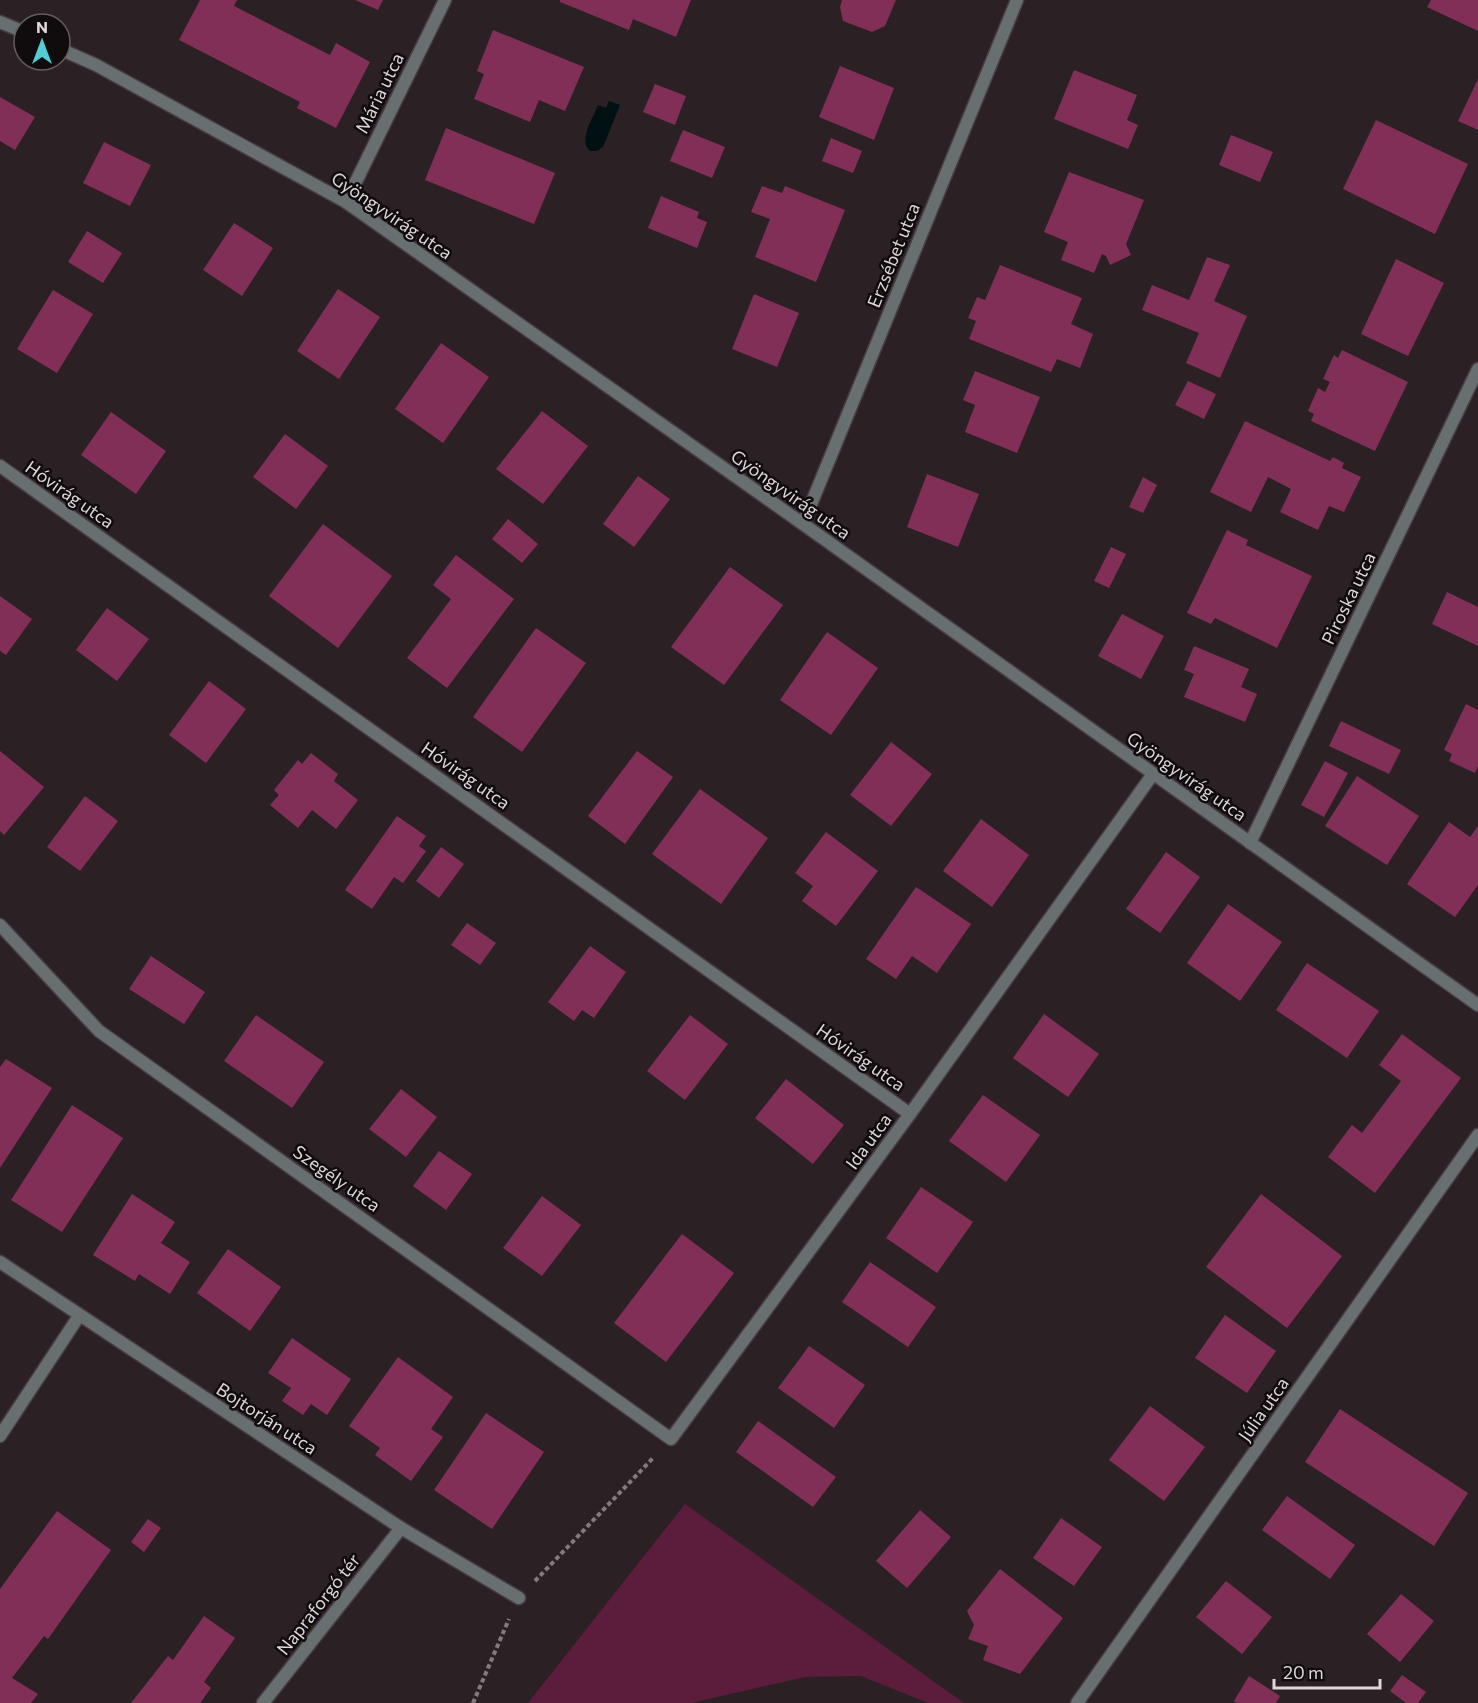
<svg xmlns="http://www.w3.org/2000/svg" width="1478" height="1703" font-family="Commissioner,sans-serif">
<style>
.green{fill:#5c1d3c}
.water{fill:#011012}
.building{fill:#822f58}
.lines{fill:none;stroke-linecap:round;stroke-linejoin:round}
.street-casing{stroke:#483d41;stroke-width:15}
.path{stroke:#847a7e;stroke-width:4;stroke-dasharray:4.5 3;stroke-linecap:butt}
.street{stroke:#686f70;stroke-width:12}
.labels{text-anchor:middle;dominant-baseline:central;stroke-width:5;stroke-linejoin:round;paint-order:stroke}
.street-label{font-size:18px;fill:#dfd7da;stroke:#100b0d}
</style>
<rect width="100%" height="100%" fill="#2b2024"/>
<polygon class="green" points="685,1504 964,1703 928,1703 861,1676 805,1677 691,1703 528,1703"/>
<path class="water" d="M609,101l11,4 -17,42 -6,4h-7c-12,-11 3,-33 8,-46l8,3z"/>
<g class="building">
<polygon points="200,0 237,0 234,6 330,55 336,43 370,62 336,128 297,108 300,102 179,40"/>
<polygon points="355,0 383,0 378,10"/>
<polygon points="560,0 691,0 676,37 633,19 629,30 560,2"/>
<polygon points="842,0 896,0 885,26 872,32 843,21 840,7"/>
<polygon points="1431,0 1478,0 1478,31 1427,7"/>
<polygon points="493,30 584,67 565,111 539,100 530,122 474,99 484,74 477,71"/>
<polygon points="840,66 894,88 874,140 819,117"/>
<polygon points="1074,70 1137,95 1127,120 1138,125 1128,149 1054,119"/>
<polygon points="1478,79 1478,130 1458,121"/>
<polygon points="655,84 686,96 675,125 643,112"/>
<polygon points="0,97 35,117 15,150 0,141"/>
<polygon points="1376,120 1468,164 1435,234 1343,189"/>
<polygon points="446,128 555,173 534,224 425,180"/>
<polygon points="683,130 725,147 712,178 670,161"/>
<polygon points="1231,135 1273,152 1260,182 1219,165"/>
<polygon points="831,138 862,151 853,173 822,161"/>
<polygon points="104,142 151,165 130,206 83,183"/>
<polygon points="1069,172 1144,200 1126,244 1131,255 1110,265 1106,256 1102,254 1094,273 1061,260 1068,242 1044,232"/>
<polygon points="762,186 782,193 785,186 845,210 816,282 755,257 770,219 751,212"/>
<polygon points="661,196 699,212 697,218 707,222 697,248 648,228"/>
<polygon points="234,223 273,248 242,296 203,270"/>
<polygon points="87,231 122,253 103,283 68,262"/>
<polygon points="1207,257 1230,265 1214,301 1247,316 1220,378 1186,363 1199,333 1142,310 1152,285 1189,300"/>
<polygon points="1396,259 1444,283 1408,356 1361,334"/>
<polygon points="1000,265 1082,298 1071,324 1093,334 1080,368 1057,359 1051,372 969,339 976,321 968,318 977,297 985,300"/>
<polygon points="338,289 380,317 339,379 297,351"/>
<polygon points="53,290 93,314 57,373 17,349"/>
<polygon points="754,294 799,313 777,367 732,349"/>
<polygon points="441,343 489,377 443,443 395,409"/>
<polygon points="1342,350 1408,382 1375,451 1311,421 1314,414 1308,411 1318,388 1325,392 1330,382 1323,379 1334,355 1338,358"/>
<polygon points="975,371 1040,397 1017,453 965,432 975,405 963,400"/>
<polygon points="1188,381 1216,394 1204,419 1175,405"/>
<polygon points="542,411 588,446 543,504 496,469"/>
<polygon points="111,412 166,451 136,494 81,455"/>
<polygon points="1245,421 1330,461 1333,457 1344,463 1342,468 1361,477 1344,512 1329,506 1318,530 1280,512 1291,489 1268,477 1251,512 1210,492"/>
<polygon points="285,434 328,466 296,509 253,477"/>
<polygon points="927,474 979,494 958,547 907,527"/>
<polygon points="638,476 670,499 634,547 603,524"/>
<polygon points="1143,477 1157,485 1143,513 1129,507"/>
<polygon points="508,519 538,544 522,563 492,539"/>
<polygon points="323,524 392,576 338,648 269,596"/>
<polygon points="1227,530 1248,540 1246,545 1312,576 1277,648 1215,618 1211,624 1187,613"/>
<polygon points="1111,547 1126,554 1109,588 1094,581"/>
<polygon points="456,555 514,599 447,688 407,658 451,599 433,585"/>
<polygon points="730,567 783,605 724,685 671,647"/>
<polygon points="1447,592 1478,607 1478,646 1432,624"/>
<polygon points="0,596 32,619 6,655 0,651"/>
<polygon points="107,608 149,639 117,681 76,650"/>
<polygon points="1122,614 1164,636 1141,679 1098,656"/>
<polygon points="536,628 586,663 522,752 473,717"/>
<polygon points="827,632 878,668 831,735 780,700"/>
<polygon points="1194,646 1249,669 1241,687 1257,694 1245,722 1184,697 1194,674 1184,670"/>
<polygon points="209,681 246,709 206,763 169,735"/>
<polygon points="1466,704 1478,710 1478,766 1475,773 1449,761 1452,754 1444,750"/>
<polygon points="1341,721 1401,750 1389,774 1329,746"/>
<polygon points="891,742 932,774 891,826 850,795"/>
<polygon points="0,751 44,787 4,835 0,831"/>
<polygon points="637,751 673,777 625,844 588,816"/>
<polygon points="311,753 338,774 334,781 358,800 336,829 312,810 298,828 270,805 279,795 274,790 298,760 302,764"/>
<polygon points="1325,761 1348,773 1324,817 1301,805"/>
<polygon points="1357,776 1419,816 1387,865 1325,826"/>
<polygon points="700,789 768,838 721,904 652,854"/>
<polygon points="85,796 118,821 80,871 47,847"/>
<polygon points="397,816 426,836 419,846 426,851 403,883 394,877 372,909 345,890"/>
<polygon points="981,819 1029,855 992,907 943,871"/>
<polygon points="1449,822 1470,837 1478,826 1478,885 1455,917 1407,884"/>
<polygon points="826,832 878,871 836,926 802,901 813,886 795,873"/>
<polygon points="441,847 464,864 439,898 416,881"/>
<polygon points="1166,852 1200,877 1160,933 1126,909"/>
<polygon points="916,887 971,924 937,973 912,956 896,979 866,959"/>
<polygon points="1228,904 1282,942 1240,1001 1187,963"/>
<polygon points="467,923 496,943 480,965 451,945"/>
<polygon points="590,946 626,972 594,1018 582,1010 574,1021 548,1002"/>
<polygon points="151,956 205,992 184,1024 129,989"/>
<polygon points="1307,963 1379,1011 1347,1058 1276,1010"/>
<polygon points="1044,1014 1099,1054 1068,1097 1013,1058"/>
<polygon points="256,1015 324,1062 292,1108 224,1061"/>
<polygon points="690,1015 728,1044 685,1100 647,1071"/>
<polygon points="1402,1034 1461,1078 1375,1193 1328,1157 1352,1125 1362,1133 1401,1081 1379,1065"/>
<polygon points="6,1059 52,1088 0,1168 0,1067"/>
<polygon points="786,1079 844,1125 813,1164 755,1118"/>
<polygon points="401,1089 437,1117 406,1157 369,1129"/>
<polygon points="983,1095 1040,1135 1006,1182 949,1141"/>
<polygon points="72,1105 123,1138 62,1232 11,1200"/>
<polygon points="439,1151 472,1174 446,1210 413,1186"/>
<polygon points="921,1187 973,1222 937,1273 886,1238"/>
<polygon points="132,1194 175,1222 161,1243 190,1262 170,1294 139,1274 135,1281 93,1255"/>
<polygon points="1261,1194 1342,1256 1287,1328 1206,1267"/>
<polygon points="542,1196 581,1225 542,1276 503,1248"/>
<polygon points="682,1234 734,1273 666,1362 614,1323"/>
<polygon points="228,1249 281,1287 250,1331 197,1293"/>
<polygon points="870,1262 936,1307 908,1347 842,1302"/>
<polygon points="1225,1315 1276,1351 1247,1393 1195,1358"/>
<polygon points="292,1338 351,1379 327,1415 311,1404 303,1415 282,1401 291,1388 268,1373"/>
<polygon points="809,1346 865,1385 834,1428 778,1388"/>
<polygon points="398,1357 453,1397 431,1429 443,1437 411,1481 375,1455 380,1448 349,1426"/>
<polygon points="1150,1406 1205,1447 1164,1501 1109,1460"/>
<polygon points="1340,1409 1468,1493 1434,1546 1305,1462"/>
<polygon points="486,1413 544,1452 492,1529 434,1490"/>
<polygon points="758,1421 836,1477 813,1507 736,1452"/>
<polygon points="1287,1496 1355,1545 1330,1579 1262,1530"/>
<polygon points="920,1510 951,1537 907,1588 876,1561"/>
<polygon points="57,1511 111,1550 48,1639 44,1636 12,1678 38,1694 31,1703 0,1703 0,1589"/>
<polygon points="1061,1518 1102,1547 1074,1586 1033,1558"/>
<polygon points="148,1519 161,1528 144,1552 131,1542"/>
<polygon points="1000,1569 1063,1618 1020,1674 983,1660 988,1646 968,1639 974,1625 967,1611"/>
<polygon points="1226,1581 1272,1617 1242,1654 1196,1617"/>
<polygon points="1401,1594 1434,1621 1400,1662 1367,1634"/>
<polygon points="204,1616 235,1638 204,1682 211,1688 200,1703 131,1703 168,1656 173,1660"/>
<polygon points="1402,1675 1426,1692 1418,1703 1406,1703 1390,1691"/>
<polygon points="1249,1676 1280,1696 1276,1703 1237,1703 1234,1701"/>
</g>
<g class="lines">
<g class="street-casing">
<g id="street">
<polyline points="0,22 24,32"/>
<polyline points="60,49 96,65 346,202 803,524 1478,1005"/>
<polyline points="346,202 445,0"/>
<polyline points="0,466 910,1114"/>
<polyline points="803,524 1017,0"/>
<polyline points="1250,843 1478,369"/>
<polyline points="0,925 99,1031 671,1439 910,1114 1153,774"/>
<polyline points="0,1262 401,1528 519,1598"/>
<polyline points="0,1436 79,1316"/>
<polyline points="263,1703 401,1528"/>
<polyline points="1077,1703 1478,1135"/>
</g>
</g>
<g class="path">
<polyline points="535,1581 654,1457"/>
<polyline points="473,1703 509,1619"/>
</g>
<use href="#street" class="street"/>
</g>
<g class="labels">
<g class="street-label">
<text transform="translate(379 93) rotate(-64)">Mária utca</text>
<text transform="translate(392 215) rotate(34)">Gyöngyvirág utca</text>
<text transform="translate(893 255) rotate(-68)">Erzsébet utca</text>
<text transform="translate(70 494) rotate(35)">Hóvirág utca</text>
<text transform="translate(791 494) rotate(35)">Gyöngyvirág utca</text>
<text transform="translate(1348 598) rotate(-64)">Piroska utca</text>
<text transform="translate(466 775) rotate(35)">Hóvirág utca</text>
<text transform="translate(1187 776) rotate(35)">Gyöngyvirág utca</text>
<text transform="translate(861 1057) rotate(35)">Hóvirág utca</text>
<text transform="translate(868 1141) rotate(-54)">Ida utca</text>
<text transform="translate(337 1178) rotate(35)">Szegély utca</text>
<text transform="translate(1263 1409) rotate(-55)">Júlia utca</text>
<text transform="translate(267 1418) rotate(33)">Bojtorján utca</text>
<text transform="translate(318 1604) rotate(-52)">Napraforgó tér</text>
</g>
</g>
<g transform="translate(42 42)"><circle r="28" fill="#100b0d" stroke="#635d5f" stroke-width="1.5"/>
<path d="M0-4.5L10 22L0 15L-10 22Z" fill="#52ccd6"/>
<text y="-9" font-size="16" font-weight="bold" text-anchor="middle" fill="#dfd7da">N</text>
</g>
<path d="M1274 1679v9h106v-9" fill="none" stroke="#dfd7da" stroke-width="3"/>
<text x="1283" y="1679" font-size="18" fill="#dfd7da" stroke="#100b0d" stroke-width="4.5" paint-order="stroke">20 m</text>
</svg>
